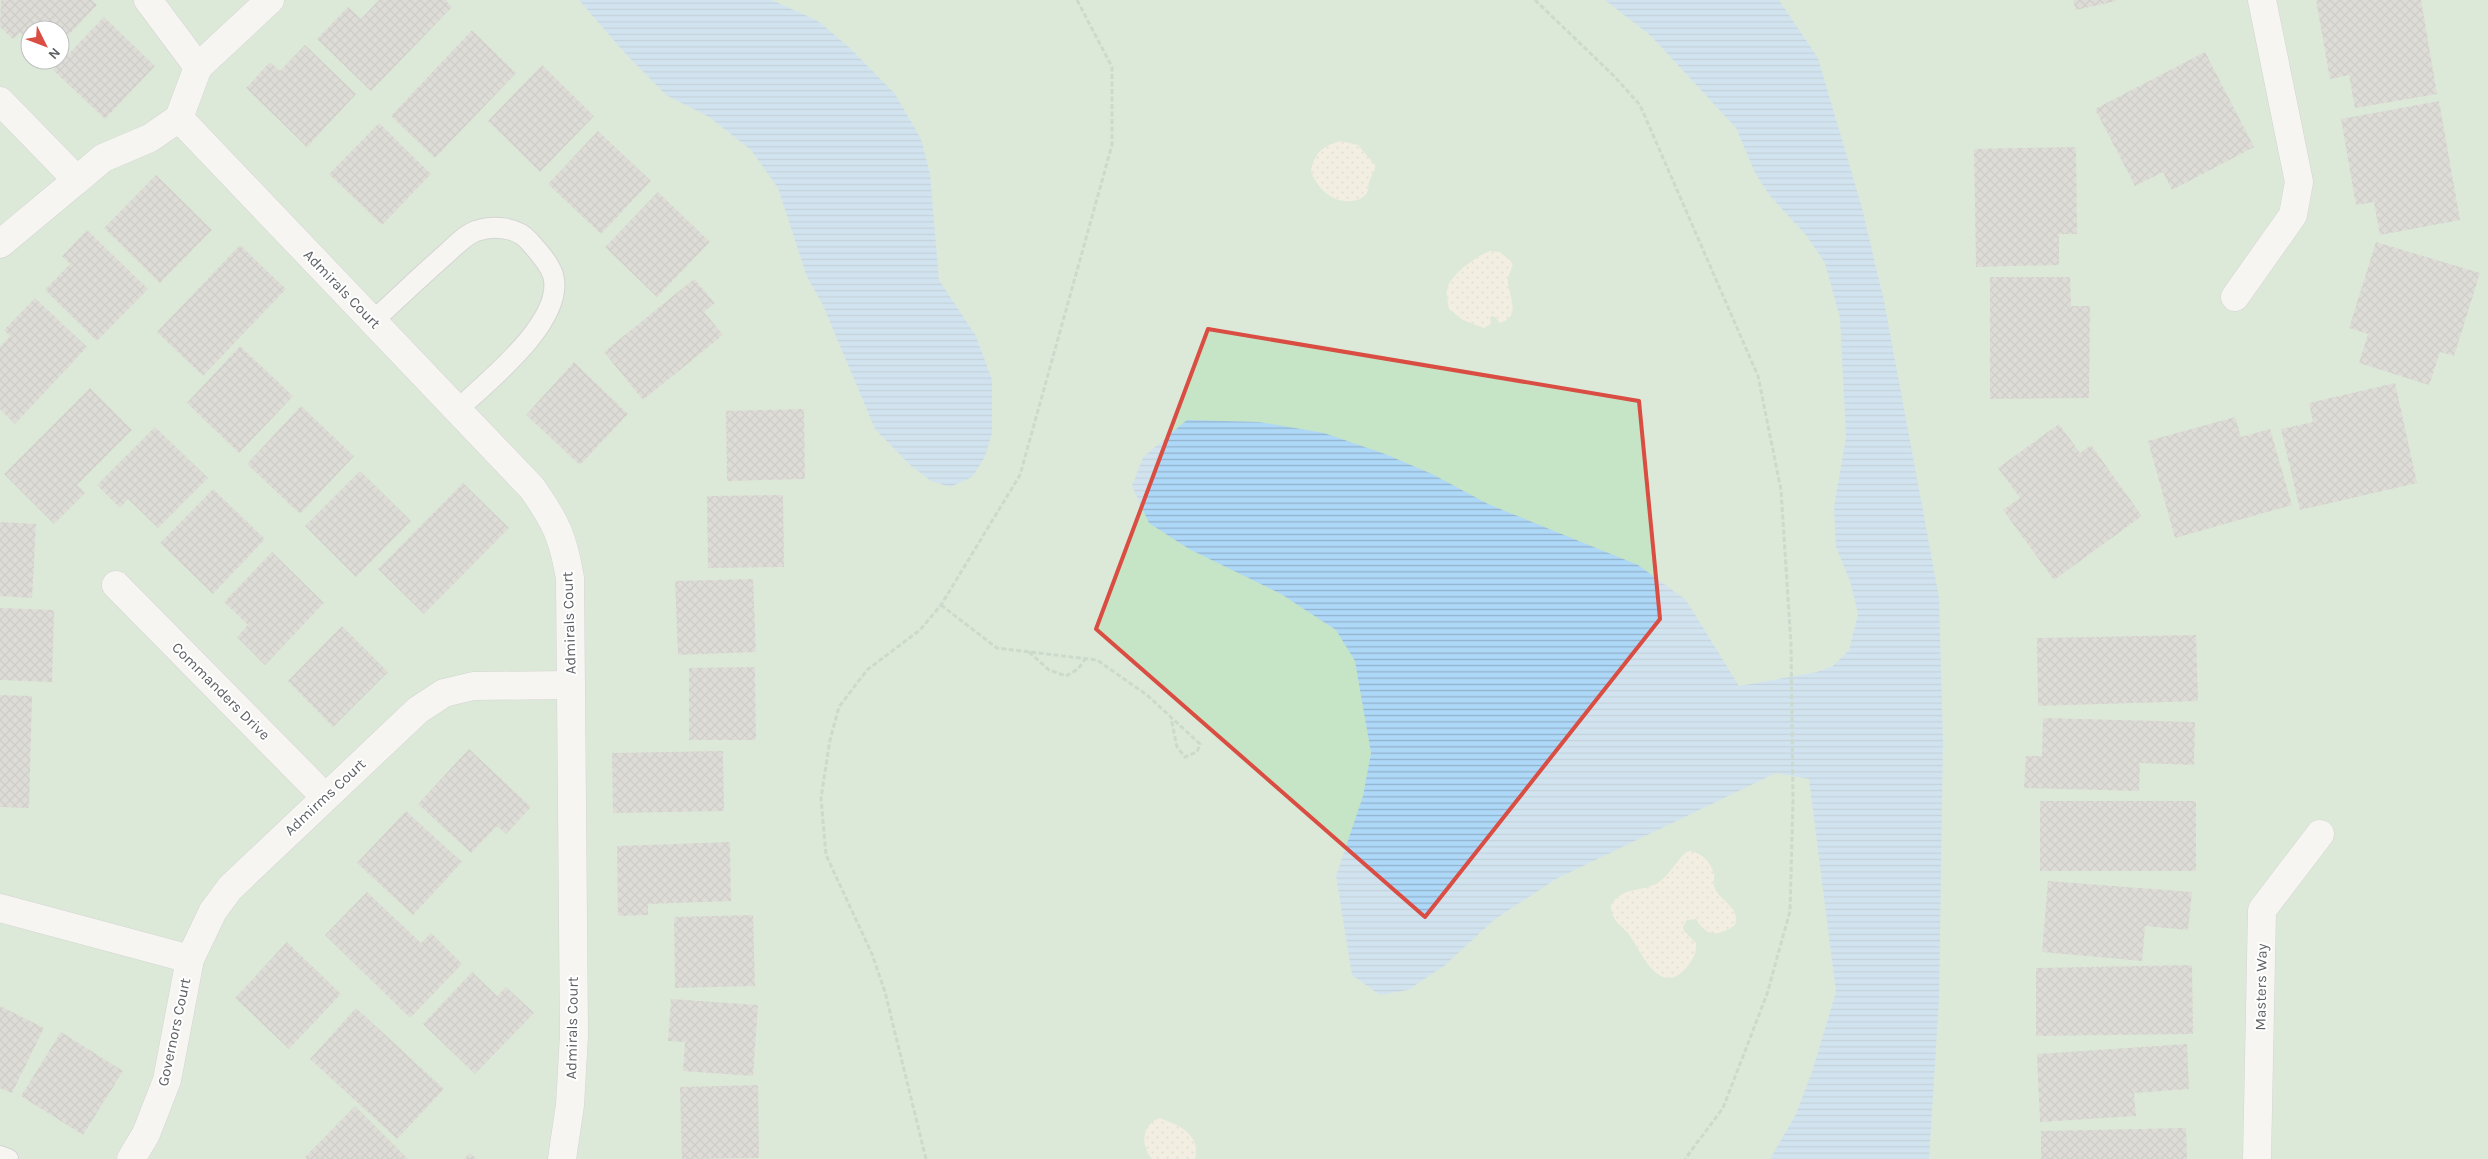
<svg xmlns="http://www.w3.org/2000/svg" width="2488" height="1159" font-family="Karla,sans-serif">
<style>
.green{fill:#c6e4c6;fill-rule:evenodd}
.sand{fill:url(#sand-dots)}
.water{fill:url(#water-rules)}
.building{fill:url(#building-cross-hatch)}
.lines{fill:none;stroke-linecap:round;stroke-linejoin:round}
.service-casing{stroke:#b4b6ba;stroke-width:22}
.minor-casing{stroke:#b4b6ba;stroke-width:29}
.path{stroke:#9fc4aa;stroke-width:3;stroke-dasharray:5 2.5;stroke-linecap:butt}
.service{stroke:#fff;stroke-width:20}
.minor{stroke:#fff;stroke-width:28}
.marked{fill:none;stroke:#da4d42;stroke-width:4;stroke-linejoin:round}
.labels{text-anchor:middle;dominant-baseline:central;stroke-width:4;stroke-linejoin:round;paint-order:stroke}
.street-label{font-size:15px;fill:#5e6165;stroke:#fff}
</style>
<defs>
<pattern id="sand-dots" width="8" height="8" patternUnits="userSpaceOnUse" patternTransform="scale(1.25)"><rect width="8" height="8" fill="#f7f0d9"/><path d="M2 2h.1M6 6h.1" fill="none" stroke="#d6d0bd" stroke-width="1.8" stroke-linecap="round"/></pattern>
<pattern id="water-rules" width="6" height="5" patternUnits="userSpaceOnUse" patternTransform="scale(1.25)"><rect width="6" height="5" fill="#aed8f7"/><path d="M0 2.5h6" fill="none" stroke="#91b3cc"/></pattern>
<pattern id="building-cross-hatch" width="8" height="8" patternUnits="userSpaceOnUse" patternTransform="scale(1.25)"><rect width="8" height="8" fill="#cac8c3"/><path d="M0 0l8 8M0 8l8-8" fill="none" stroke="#a7a6a2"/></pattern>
</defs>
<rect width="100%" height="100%" fill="#efede7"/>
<path class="green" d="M0,0h2488v1159h-2488zM30,30h30v30h-30z"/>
<g class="sand">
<path d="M1341,141l17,4 17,20c0,7 -3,9 -5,15 -3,4 0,10 -4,14 -8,11 -29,8 -39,0 -7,-6 -12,-13 -16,-22 3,-19 11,-26 30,-31z"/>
<path d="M1490,251l10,1 13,11c-1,6 -6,14 -5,19 1,16 14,34 -8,41l-6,-7 -4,1 1,7 -7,4 -21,-8 -14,-11c-1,-7 -4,-16 -1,-23 6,-14 29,-30 42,-35z"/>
<path d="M1690,851c12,2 21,11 24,23 1,4 -1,8 0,12 5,16 27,20 21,39 -17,12 -28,12 -39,-6l-9,1 -4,7 1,4 12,12c1,10 -3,16 -9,24 -28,33 -46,-17 -59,-34 -9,-10 -17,-13 -17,-28 11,-18 28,-13 45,-21 9,-4 22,-24 30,-32z"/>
<path d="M1159,1118c20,7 42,16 36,41h-43c-12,-14 -10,-34 7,-41z"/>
</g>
<g class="water">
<polygon points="579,0 772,0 818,21 851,49 895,94 921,139 930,174 939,280 976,336 992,380 992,433 985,457 972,477 950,487 931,481 910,465 875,429 822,303 807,277 778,188 751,150 709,117 666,95 623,51"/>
<polygon points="1605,0 1779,0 1818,58 1862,208 1884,301 1939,597 1943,742 1939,1000 1929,1159 1770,1159 1796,1114 1812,1072 1836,992 1809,779 1776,773 1556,879 1494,920 1444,966 1408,990 1380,995 1352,975 1336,876 1363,796 1371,753 1355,661 1336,630 1281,594 1189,549 1149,523 1132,486 1143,457 1187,420 1259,422 1324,433 1385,454 1432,474 1488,504 1638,565 1686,600 1739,686 1817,672 1833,666 1849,650 1858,614 1850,581 1836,547 1834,507 1846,437 1840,318 1825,263 1806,235 1770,196 1755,173 1736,128 1651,36"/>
</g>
<g class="building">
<polygon points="1,0 92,0 97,5 60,44 60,30 30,30 30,42 20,33 13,39 0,27"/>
<polygon points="379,0 445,0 452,7 371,91 317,39 348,7 361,19"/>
<polygon points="2073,0 2116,0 2116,1 2076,10"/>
<polygon points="2316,0 2421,0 2437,94 2355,108 2349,75 2330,79"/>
<polygon points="104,17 155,66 105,119 53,70"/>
<polygon points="472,30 516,73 435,158 391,116"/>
<polygon points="305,45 356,94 307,147 246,88 270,62 280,71"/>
<polygon points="2205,52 2254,147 2172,190 2163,172 2135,186 2095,109"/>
<polygon points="542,65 594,116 540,172 488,121"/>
<polygon points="2439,101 2460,220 2380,235 2374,202 2356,205 2341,119"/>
<polygon points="379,123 431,174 382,225 329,174"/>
<polygon points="598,131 651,181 601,234 548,184"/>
<polygon points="2076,147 2077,234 2059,234 2059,265 1976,267 1974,149"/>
<polygon points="156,175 212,230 160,283 104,228"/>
<polygon points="658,192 710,242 657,297 605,247"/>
<polygon points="87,230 148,289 97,341 45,290 70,264 62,256"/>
<polygon points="2376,242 2480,273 2454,356 2440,352 2429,385 2359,363 2368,334 2349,328"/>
<polygon points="240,245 286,289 203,376 157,332"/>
<polygon points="1990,277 2070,277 2071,306 2090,306 2089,398 1990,399"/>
<polygon points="694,279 715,303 704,312 723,335 643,400 604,352"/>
<polygon points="35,298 87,347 15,424 0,409 0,347 10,336 4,330"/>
<polygon points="240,346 293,396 239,453 187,403"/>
<polygon points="574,362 628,414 580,465 526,415"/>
<polygon points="2395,383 2417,483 2300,510 2281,429 2313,422 2309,403"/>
<polygon points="90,388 132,430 77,485 85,493 54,524 4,474"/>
<polygon points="301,406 354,456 300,514 247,464"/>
<polygon points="804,409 805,479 727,481 726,411"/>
<polygon points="2235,417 2241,437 2270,429 2292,505 2175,538 2148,441"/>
<polygon points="2059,424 2080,453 2091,445 2142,516 2054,580 2003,510 2020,498 1998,468"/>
<polygon points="155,427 208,478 158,528 128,499 120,508 97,485"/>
<polygon points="360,471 411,521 356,577 305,526"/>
<polygon points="463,483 509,528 424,614 378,569"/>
<polygon points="213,489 265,539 213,594 160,543"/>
<polygon points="783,495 784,567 708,568 707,496"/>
<polygon points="0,522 36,524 32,598 0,596"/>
<polygon points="272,552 324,603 265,665 237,637 248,625 224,602"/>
<polygon points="753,579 756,652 678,655 675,581"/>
<polygon points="0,608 54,610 52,682 0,680"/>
<polygon points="342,626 388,672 333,727 288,681"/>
<polygon points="2196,635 2198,701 2038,706 2037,638"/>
<polygon points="755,667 756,740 689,740 689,668"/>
<polygon points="0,695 32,696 29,808 0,807"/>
<polygon points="2043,718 2195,722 2194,765 2140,763 2139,791 2024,788 2026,756 2042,756"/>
<polygon points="469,749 531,807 506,834 497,826 471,853 418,804"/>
<polygon points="723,751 724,811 613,813 612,753"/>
<rect x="2040" y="801" width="156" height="70"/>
<polygon points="406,811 462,862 413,915 357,863"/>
<polygon points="730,842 731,901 648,904 648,915 618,916 617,846"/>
<polygon points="2048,881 2192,892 2188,930 2145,926 2142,961 2042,952"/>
<polygon points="367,892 421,943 431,933 462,964 410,1018 325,935"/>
<polygon points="753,915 755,986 675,988 674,917"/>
<polygon points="287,942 341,994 289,1049 235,998"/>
<polygon points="2192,965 2193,1034 2036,1036 2036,968"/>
<polygon points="472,972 497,996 506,987 534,1013 475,1074 423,1024"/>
<polygon points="671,999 758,1005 753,1076 683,1071 685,1042 668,1041"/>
<polygon points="0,1006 44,1028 12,1093 0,1088"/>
<polygon points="356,1008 444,1089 397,1139 310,1059"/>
<polygon points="61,1032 123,1071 83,1135 21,1096"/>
<polygon points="2187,1044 2189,1089 2134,1093 2136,1116 2040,1122 2037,1054"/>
<polygon points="758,1085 759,1158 682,1159 680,1087"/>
<polygon points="355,1106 408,1159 307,1159 305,1157"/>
<polygon points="2186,1128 2187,1159 2041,1159 2041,1131"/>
<polygon points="470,1153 477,1159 464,1159"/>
</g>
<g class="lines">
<g class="service-casing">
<g id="service">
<path d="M373,321c24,-22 48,-45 73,-67 9,-8 19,-19 30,-23 17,-6 41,-4 53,10 9,10 20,22 24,34 13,45 -66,107 -96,135"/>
<polyline points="0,1156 8,1159"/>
</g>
</g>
<g class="minor-casing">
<g id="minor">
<polyline points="148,0 198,67 270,0"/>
<polyline points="0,101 77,180 0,244"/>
<path d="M179,118l353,370c24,34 31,49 38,90l4,457 -4,70 -8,54"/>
<polyline points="77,180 103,158 150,138 179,118 198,67"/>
<polyline points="2235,297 2293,215 2299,182 2262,0"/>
<polyline points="116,585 325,797"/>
<polyline points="0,908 190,959"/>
<polyline points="131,1159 146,1134 167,1080 190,959 213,911 230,888 418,710 444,693 473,686 571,685"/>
<polyline points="2257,1159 2262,910 2320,834"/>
</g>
</g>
<g class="path">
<polyline points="1535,0 1614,76 1640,105 1758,376 1781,490 1791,644 1793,801 1790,911 1767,994 1723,1108 1685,1159"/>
<polyline points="941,605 997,648 1097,660 1147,695 1200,744 1197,752 1185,757 1177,747 1171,718"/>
<polyline points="1029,652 1049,670 1066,676 1078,669 1086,658"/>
<polyline points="926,1159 885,992 872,954 826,855 821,798 830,740 839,707 867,670 920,630 941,605 1020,475 1112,145 1112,67 1077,0"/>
</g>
<use href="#service" class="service"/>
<use href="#minor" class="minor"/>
</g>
<path d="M0 0H2488V1159H0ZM1208,329l431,72 21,218 -235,298 -329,-288z" fill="#efede7" fill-opacity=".55" fill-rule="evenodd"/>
<path class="marked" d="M1208,329l431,72 21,218 -235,298 -329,-288z"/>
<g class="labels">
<g class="street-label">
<text transform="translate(342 289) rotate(46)">Admirals Court</text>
<text transform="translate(569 623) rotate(-92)">Admirals Court</text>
<text transform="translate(221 691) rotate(45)">Commanders Drive</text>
<text transform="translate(325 797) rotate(-43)">Admirms Court</text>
<text transform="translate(2261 987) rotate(-89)">Masters Way</text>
<text transform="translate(572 1028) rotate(-89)">Admirals Court</text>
<text transform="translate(174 1032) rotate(-78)">Governors Court</text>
</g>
</g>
<g transform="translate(45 45) rotate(132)"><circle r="24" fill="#ffffff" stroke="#bfc0c1"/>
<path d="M0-4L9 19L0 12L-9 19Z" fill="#da4d42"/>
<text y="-8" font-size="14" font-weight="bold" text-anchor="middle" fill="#5e6165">N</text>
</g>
</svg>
